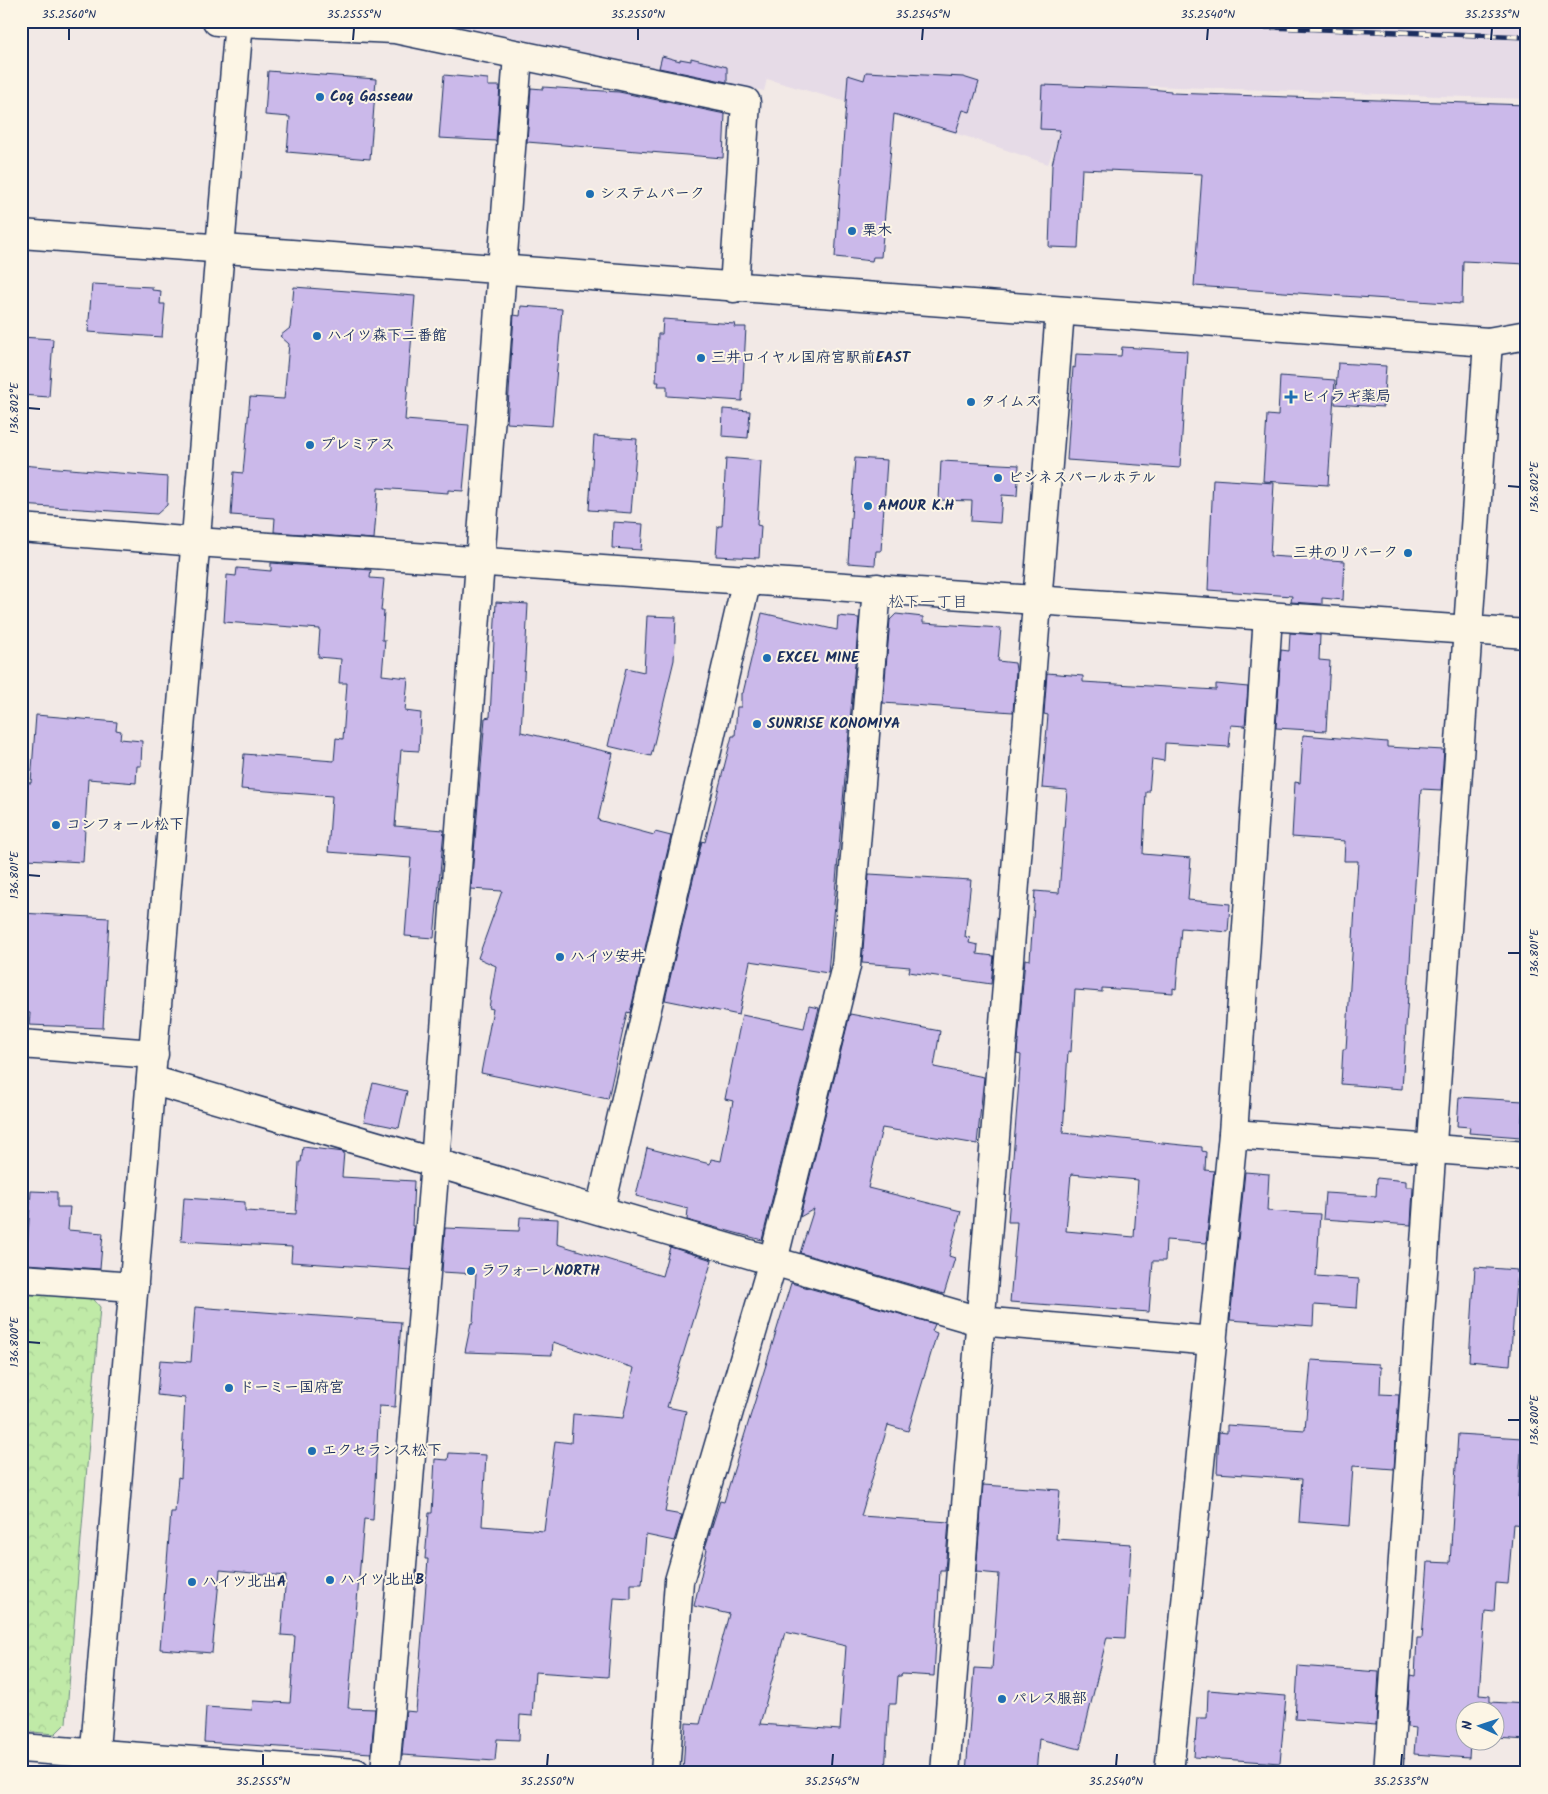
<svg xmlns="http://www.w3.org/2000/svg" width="1548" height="1794" font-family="Kalam,'Klee One',sans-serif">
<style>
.built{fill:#e6dbe7}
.park{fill:url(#park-crowns);stroke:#6e8c82}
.building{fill:#cbb9ea;stroke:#1b2f5e;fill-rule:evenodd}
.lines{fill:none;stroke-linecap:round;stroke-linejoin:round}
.street-casing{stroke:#1b2f5e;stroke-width:31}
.secondary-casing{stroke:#1b2f5e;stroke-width:31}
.street{stroke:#fcf5e5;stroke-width:28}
.secondary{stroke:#fcf5e5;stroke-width:28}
.rail-casing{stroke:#1b2f5e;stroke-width:5.5}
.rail{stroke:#fcf5e5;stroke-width:4;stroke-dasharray:11;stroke-linecap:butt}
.ticks{fill:none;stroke:#1b2f5e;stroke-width:2}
.poi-dot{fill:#1f6fb2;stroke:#fcf5e5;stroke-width:2}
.labels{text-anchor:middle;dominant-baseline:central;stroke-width:4;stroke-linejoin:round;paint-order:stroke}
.poi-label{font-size:15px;font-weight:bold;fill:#1b2f5e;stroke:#fcf5e5;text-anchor:start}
.neighbourhood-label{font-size:16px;fill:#1b2f5e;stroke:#fcf5e5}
.neatline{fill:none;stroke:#1b2f5e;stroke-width:2}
.ticks-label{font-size:12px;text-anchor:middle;fill:#1b2f5e}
</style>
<defs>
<pattern id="park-crowns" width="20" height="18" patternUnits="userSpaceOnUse" patternTransform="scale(1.25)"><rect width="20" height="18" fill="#c0eaa7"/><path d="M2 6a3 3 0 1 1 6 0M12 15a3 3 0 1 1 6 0" fill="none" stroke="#a4c992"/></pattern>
</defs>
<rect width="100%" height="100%" fill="#f2e9e6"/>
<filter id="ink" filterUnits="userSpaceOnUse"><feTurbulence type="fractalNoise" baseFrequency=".02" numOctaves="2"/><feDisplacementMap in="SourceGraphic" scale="10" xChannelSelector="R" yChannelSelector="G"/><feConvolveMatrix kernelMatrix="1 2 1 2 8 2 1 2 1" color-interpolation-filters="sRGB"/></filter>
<g filter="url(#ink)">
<polygon class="built" points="435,21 1527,21 1527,99 1150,86 1147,135 1060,143 1053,151 1048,164 971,138 767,79 764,91"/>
<polygon class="park" points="21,1291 91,1296 100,1307 66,1723 55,1734 21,1731"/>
<g class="building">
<polygon points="662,56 680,61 680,59 691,61 691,58 727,67 727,82 659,68"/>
<polygon points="268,71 376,79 370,159 287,152 290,117 265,115"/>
<polygon points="866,72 963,77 979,82 970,112 963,110 956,132 894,114 881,257 873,257 872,261 835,257 848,75 864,80"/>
<polygon points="444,75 488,79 488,86 500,86 496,141 439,138"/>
<polygon points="1042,85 1149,89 1171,91 1171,93 1527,105 1527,264 1463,261 1462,304 1194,286 1202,174 1082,169 1078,248 1049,247 1052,165 1060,130 1040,129"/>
<polygon points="543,87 619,92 725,114 723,158 527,142 531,88 543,89"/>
<polygon points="92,284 152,287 152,290 161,291 160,304 165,304 162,337 88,332"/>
<polygon points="294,287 415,296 405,420 469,425 463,491 448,490 448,493 378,488 374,539 274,532 275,518 231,515 234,472 243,473 250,397 284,399 289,344 280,336 290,328"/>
<polygon points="521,306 562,309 552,426 507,423 514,315 520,316"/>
<polygon points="663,319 735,324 734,327 746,327 742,401 667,396 667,386 658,386 659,382 656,382 658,334 662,334"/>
<polygon points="21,337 53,339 49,397 21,395"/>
<polygon points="1122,347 1187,351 1180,468 1067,460 1073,367 1075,368 1076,354 1121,356"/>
<polygon points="1338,363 1386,366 1383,407 1335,404"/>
<polygon points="1280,376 1335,380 1328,485 1263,481 1267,415 1278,416"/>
<polygon points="723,409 750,411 748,438 722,436"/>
<polygon points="594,436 637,439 631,513 589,510"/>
<polygon points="726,458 761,461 757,525 761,526 759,558 716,556 718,526 722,526"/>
<polygon points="855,458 887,460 881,551 876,551 875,565 848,563"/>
<polygon points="941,461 1019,465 1017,496 1002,495 1000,523 971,521 972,501 939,500"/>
<polygon points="21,465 168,477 167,505 157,514 21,505"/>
<polygon points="1213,479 1274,483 1270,556 1345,561 1343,600 1322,598 1322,604 1291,602 1292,596 1208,590"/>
<polygon points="613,522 643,524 641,550 612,548"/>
<polygon points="271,563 371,570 370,578 384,579 381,611 384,611 382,640 385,640 382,675 408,678 405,711 421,713 419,751 401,750 395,826 444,830 434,938 405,936 411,858 328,852 332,796 241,789 244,754 334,761 336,738 343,739 347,683 339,683 341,659 318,657 320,629 224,622 227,575 236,576 237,568 271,571"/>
<polygon points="496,602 528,604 521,732 613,753 598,820 654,835 655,832 671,836 630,1013 627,1012 608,1099 481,1073 493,1009 489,1008 496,966 478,958 502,891 471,889 485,718 490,717"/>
<polygon points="762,613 837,630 838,616 859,618 828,973 750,961 739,1015 665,1000 702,841 705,842 732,736 735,736 737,707 741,707 741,693 743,693"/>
<polygon points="896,614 923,617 923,623 1001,628 998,661 1015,663 1016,670 1013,712 883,703 890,620"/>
<polygon points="647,616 676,617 674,660 651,756 608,746 626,668 644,672"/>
<polygon points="1290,633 1320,635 1319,660 1330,661 1326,731 1276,728 1281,650 1289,651"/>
<path d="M1047,673l36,3v6l133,8v-6l32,3 -3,39 -14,-1 -2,22 -64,-4 -1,18 -12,-2 -3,33h-3l-3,62 48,4 -3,42 42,4 -2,28 -47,-4 -5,61 -3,-1v5l-71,-5v4l-27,-2 -4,62 -3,-1 -5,82 139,14v4l4,1 -1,18 9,1 -8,72 -40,-3 -1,21h-12l-4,51 -139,-10 7,-80h-9l13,-167 -4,-1 8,-95 5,1 5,-69 24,2 8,-103 -25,-2 6,-73 -4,-1zM1071,1174l67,6 -4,57 -68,-6z"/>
<polygon points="36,715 117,722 116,730 121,731 120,739 142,741 141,766 137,766 136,783 88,779 83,862 26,859 29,818 21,818 21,782 31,783"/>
<polygon points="1303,735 1387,742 1387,747 1444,750 1441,790 1421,789 1402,1089 1341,1084 1343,1049 1346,1049 1358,861 1344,861 1345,841 1292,837 1295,782 1300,783"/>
<polygon points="869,874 971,880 965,937 970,938 969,943 978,945 977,954 994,956 991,984 909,972 910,967 862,963"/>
<polygon points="21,913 109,918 103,1028 29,1025 30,1013 25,1012 25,1006 21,1006"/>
<polygon points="809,1006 819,1008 762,1240 687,1220 688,1209 636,1196 647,1148 710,1164 711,1159 721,1161 733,1101 725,1099 742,1015 804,1028"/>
<polygon points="850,1014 940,1031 934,1067 984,1077 977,1144 882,1128 868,1188 961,1211 949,1256 955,1258 944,1294 800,1253 814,1209 800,1217"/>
<polygon points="373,1083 407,1091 399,1128 364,1121"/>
<polygon points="1459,1097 1523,1101 1521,1137 1469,1133 1470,1127 1457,1126"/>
<polygon points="303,1147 344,1152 342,1177 414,1181 412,1226 414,1226 411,1270 291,1262 292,1247 181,1241 184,1198 245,1202 245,1211 296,1214 299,1162 301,1162"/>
<polygon points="1245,1172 1269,1174 1267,1211 1320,1214 1316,1276 1359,1279 1357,1308 1314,1305 1313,1326 1230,1320"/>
<polygon points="1377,1178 1406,1181 1406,1187 1413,1187 1411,1225 1323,1219 1325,1193 1376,1196"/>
<polygon points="31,1191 57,1192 57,1207 70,1207 68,1230 103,1233 100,1269 26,1264"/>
<polygon points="520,1217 558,1219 557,1244 662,1276 670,1247 712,1260 667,1407 686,1411 665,1512 682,1515 674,1541 646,1535 642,1584 631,1584 631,1599 614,1598 608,1677 535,1672 532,1716 520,1715 519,1740 497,1739 495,1761 402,1755 406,1711 416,1712 428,1559 425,1559 429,1513 432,1513 435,1459 448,1460 449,1453 486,1455 482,1526 544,1531 555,1441 571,1443 573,1414 623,1418 634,1368 553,1342 552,1355 465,1352 471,1323 473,1323 476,1274 442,1272 445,1228 519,1231"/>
<polygon points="1475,1267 1517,1270 1510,1365 1469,1361"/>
<path d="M791,1283l144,41 -3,7 5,2 -29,98 -20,-6 -27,91 88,6 -4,48h-5l-6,106 -32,-2 -1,2h-3l-2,28h-7l-4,69 -202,-2 3,-48 14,1 29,-110 -35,-8 13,-57 -2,-1 15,-47 4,1zM785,1632l61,14 -6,84 -80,-6z"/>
<polygon points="195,1307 401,1322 395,1407 379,1406 373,1520 364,1519 348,1708 375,1709 371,1753 204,1742 206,1707 252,1710 253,1701 290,1703 295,1636 281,1635 286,1576 220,1570 212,1653 160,1649 171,1512 175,1512 178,1477 181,1478 185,1398 157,1395 160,1360 191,1362"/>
<polygon points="1311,1360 1379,1364 1379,1367 1381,1367 1380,1394 1399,1395 1394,1469 1353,1466 1349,1526 1299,1522 1302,1479 1217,1473 1219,1432 1227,1433 1227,1425 1305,1430"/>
<polygon points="1458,1434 1522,1438 1518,1497 1527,1498 1527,1525 1513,1524 1508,1584 1496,1583 1494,1612 1485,1611 1479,1695 1490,1696 1490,1702 1527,1704 1527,1740 1496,1738 1496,1712 1466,1712 1466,1742 1470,1742 1469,1758 1414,1754 1416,1728 1407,1727 1410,1675 1415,1676 1417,1638 1422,1638 1428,1562 1450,1563"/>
<polygon points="983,1485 1060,1490 1056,1539 1131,1544 1125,1638 1107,1637 1080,1749 1039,1739 1036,1773 966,1773 974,1668 992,1669 999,1574 976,1572"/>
<polygon points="1298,1666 1379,1672 1376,1725 1295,1719"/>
<polygon points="1208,1690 1286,1696 1280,1763 1194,1757 1197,1718 1207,1718"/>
</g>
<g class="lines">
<g class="street-casing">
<g id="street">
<polyline points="217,21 395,29 746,102 734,288"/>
<polyline points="21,528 197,542 1527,634"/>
<polyline points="21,1044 154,1054"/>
<polyline points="151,1080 979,1321 1213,1341"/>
<polyline points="1233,1134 1527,1156"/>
<polyline points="600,1210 747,579"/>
<polyline points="21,1279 134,1287"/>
<polyline points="21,1748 356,1773"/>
<polyline points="385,1773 435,1163 518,55"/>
<polyline points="665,1773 679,1581 773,1261 846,966 877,588"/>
<polyline points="945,1773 1060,311"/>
<polyline points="1169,1773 1233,1134 1268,616"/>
<polyline points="1388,1773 1488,342"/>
</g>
</g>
<g class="secondary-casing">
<g id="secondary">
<polyline points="21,234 1488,342 1527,335"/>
<polyline points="93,1773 239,21"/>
</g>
</g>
<use href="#street" class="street"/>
<use href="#secondary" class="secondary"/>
<g class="rail-casing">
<polyline id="rail" points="1112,21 1527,37"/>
</g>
<use href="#rail" class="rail"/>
</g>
</g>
<path class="ticks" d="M69,40v-12M353,40l1,-12M638,40v-12M922,40l1,-12M1207,40l1,-12M1491,40l1,-12M28,408l12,1M1508,486l12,1M28,875l12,1M1508,953h12M28,1342l12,1M1508,1420h12M263,1766v-12M547,1766l1,-12M832,1766l1,-12M1116,1766l1,-12M1401,1766l1,-12"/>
<g class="poi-dot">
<circle cx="320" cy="97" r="5"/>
<circle cx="590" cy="194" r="5"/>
<circle cx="852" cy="231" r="5"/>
<circle cx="317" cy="336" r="5"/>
<circle cx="701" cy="358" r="5"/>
<path d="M1288.5 389.5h5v5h5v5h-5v5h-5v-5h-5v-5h5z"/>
<circle cx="971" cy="402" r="5"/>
<circle cx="310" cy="445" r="5"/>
<circle cx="998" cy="478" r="5"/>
<circle cx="868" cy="506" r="5"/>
<circle cx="1408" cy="553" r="5"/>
<circle cx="767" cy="658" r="5"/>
<circle cx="757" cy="724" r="5"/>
<circle cx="56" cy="825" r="5"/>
<circle cx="560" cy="957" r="5"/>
<circle cx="471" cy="1271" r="5"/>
<circle cx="229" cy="1388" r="5"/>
<circle cx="312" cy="1451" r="5"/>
<circle cx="330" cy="1580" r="5"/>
<circle cx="192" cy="1582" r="5"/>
<circle cx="1002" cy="1699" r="5"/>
</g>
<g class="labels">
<g class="poi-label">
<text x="330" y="97">Coq Gasseau</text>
<text x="600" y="194">システムパーク</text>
<text x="862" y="231">栗木</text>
<text x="327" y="336">ハイツ森下二番館</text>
<text x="711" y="358">三井ロイヤル国府宮駅前EAST</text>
<text x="1301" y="397">ヒイラギ薬局</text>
<text x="981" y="402">タイムズ</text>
<text x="320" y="445">プレミアス</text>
<text x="1008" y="478">ビシネスパールホテル</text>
<text x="878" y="506">AMOUR K.H</text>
<text x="1398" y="553" text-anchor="end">三井のリパーク</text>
<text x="777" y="658">EXCEL MINE</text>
<text x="767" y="724">SUNRISE KONOMIYA</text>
<text x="66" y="825">コンフォール松下</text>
<text x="570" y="957">ハイツ安井</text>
<text x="481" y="1271">ラフォーレNORTH</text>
<text x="239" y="1388">ドーミー国府宮</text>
<text x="322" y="1451">エクセランス松下</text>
<text x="340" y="1580">ハイツ北出B</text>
<text x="202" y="1582">ハイツ北出A</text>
<text x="1012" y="1699">パレス服部</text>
</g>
<g class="neighbourhood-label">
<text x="928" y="602">松下一丁目</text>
</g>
</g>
<rect width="1548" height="1794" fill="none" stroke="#fcf5e5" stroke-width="55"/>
<g transform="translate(1480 1726) rotate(273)"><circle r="24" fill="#fcf5e5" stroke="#a2a6af"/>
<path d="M0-4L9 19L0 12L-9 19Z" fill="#1f6fb2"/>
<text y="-8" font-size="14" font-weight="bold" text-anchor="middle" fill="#1b2f5e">N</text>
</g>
<rect x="28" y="28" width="1492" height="1738" class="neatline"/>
<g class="ticks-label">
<text x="69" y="18">35.2560°N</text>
<text x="354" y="18">35.2555°N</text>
<text x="638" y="18">35.2550°N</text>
<text x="923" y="18">35.2545°N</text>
<text x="1208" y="18">35.2540°N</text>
<text x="1492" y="18">35.2535°N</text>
<text transform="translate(14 408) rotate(-90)" y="4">136.802°E</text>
<text transform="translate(1534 487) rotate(-90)" y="4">136.802°E</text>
<text transform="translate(14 875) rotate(-90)" y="4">136.801°E</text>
<text transform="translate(1534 953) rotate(-90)" y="4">136.801°E</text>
<text transform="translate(14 1342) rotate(-90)" y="4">136.800°E</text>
<text transform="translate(1534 1420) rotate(-90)" y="4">136.800°E</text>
<text x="263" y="1785">35.2555°N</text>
<text x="547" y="1785">35.2550°N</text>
<text x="832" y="1785">35.2545°N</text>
<text x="1116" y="1785">35.2540°N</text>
<text x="1401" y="1785">35.2535°N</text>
</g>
</svg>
